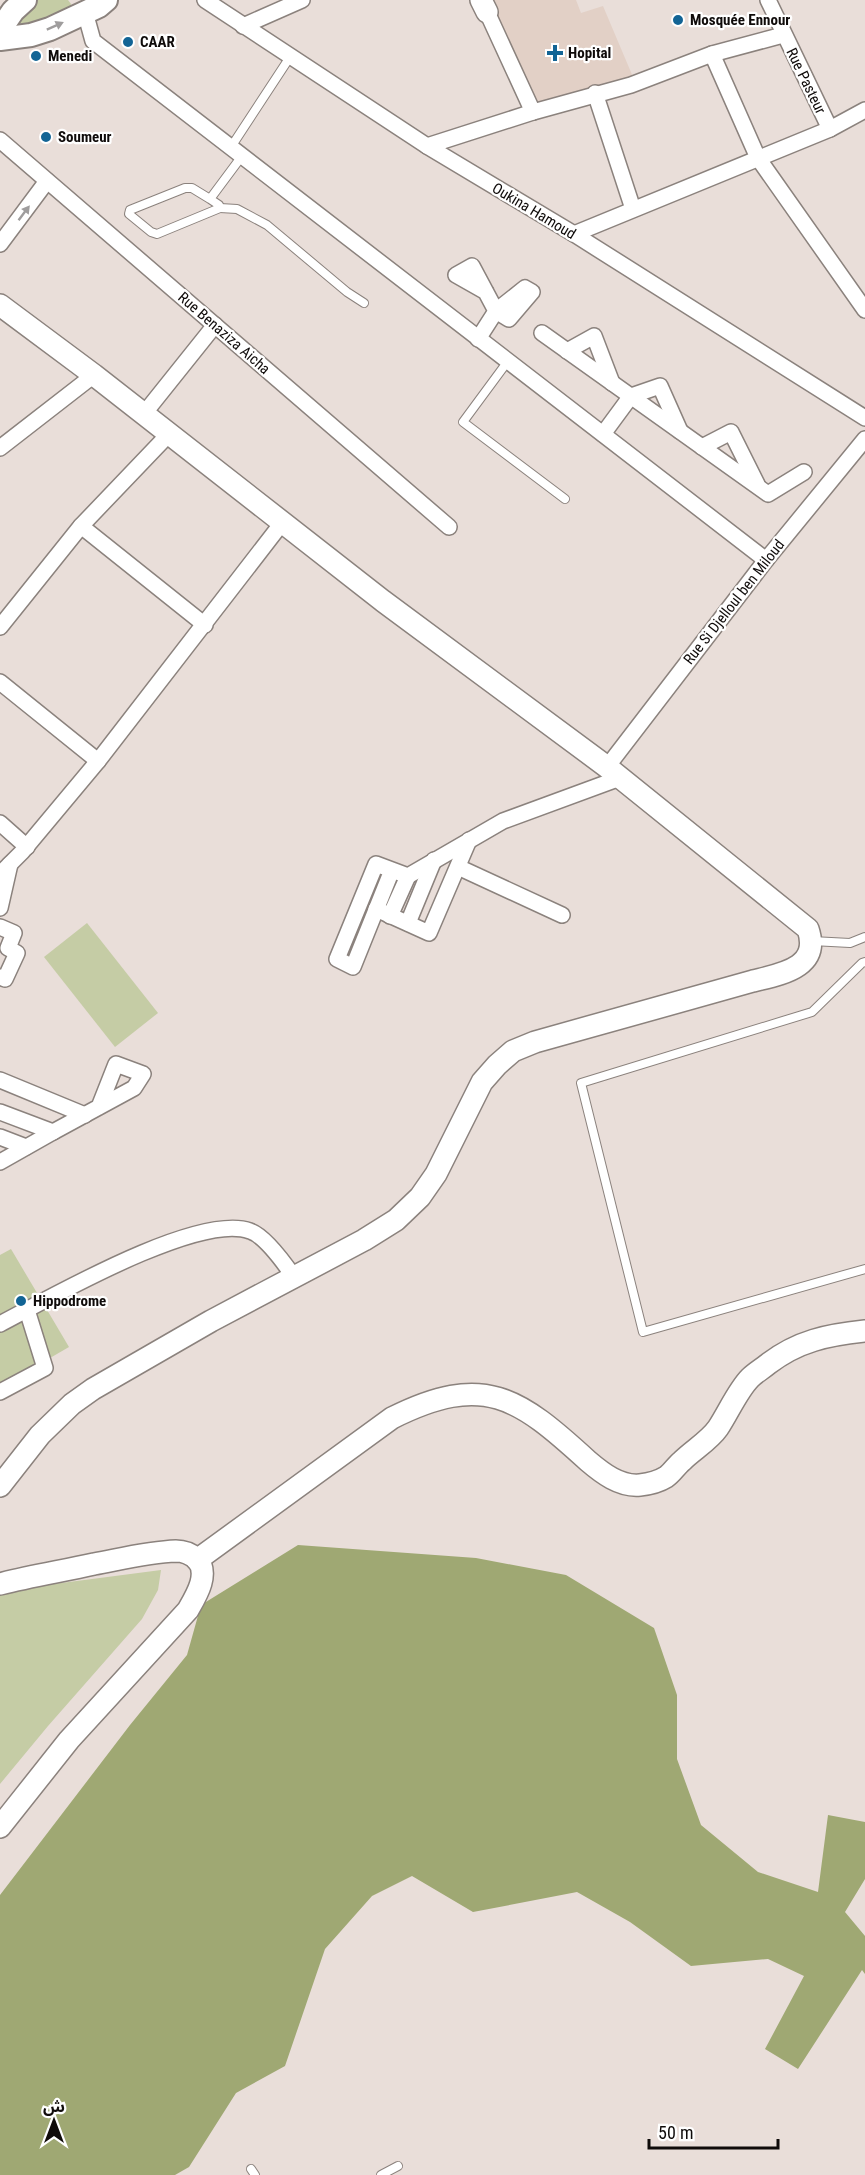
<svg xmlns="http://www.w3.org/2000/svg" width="865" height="2175" font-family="'Roboto Condensed','Noto Sans Arabic',sans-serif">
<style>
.built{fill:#e2d0c6}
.green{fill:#c5cca5}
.forest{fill:#9fa873}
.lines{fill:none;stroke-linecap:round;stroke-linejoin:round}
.lane-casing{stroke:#8b827d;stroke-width:10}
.street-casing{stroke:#8b827d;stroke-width:18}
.secondary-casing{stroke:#8b827d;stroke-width:24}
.primary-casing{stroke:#8b827d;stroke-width:26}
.lane{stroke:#fff;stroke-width:8}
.street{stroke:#fff;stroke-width:15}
.secondary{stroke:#fff;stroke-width:21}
.primary{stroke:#fff;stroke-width:22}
.oneway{fill:#9f9d9d}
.poi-dot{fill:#126495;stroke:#fff;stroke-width:2}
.labels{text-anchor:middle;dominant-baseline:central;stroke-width:4.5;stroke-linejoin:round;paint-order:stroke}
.poi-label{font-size:15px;font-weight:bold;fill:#0f0b0a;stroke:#fff;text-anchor:start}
.street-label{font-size:15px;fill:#0f0b0a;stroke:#fff}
</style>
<rect width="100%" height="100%" fill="#e9ded9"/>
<polygon class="built" points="491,0 576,0 581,13 603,6 633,77 535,107"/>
<g class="green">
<polygon points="36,0 68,0 71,4 70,8 47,22 21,26 19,21"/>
<polygon points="87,923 158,1013 115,1047 44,957"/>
<polygon points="11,1249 69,1347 0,1387 0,1255"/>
<polygon points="161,1570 158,1590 142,1619 48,1726 0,1784 0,1591"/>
</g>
<polygon class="forest" points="298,1545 476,1558 566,1575 654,1628 677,1695 677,1759 701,1825 758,1872 818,1892 828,1815 865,1822 865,1879 845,1912 865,1936 865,1974 862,1970 798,2069 765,2049 804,1976 768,1959 691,1966 630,1922 577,1892 473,1912 412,1876 372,1896 325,1949 285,2066 236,2093 189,2167 175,2175 0,2175 0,1895 130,1725 187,1655 201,1605"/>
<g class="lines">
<g class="lane-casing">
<g id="lane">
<polyline points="231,147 290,57"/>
<polyline points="210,199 219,205 220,208 157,234 151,232 129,214 130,210 185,188 192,188 210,199 242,156"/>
<polyline points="220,208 237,209 267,225 347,292 364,303"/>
<polyline points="508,361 463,422 565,499"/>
<polyline points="812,941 850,943 865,937"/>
<polyline points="865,962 862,963 812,1012 581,1083 643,1332 865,1269"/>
<polyline points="251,2169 255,2175"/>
<polyline points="381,2175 398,2166"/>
</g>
</g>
<g class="street-casing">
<g id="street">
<polyline points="205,0 427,146 574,234 865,418"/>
<polyline points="768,0 830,129"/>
<polyline points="85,12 93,41 766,560"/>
<polyline points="487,12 533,112"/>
<polyline points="243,26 302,0"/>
<polyline points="712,54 758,158 865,310"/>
<polyline points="595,93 633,209"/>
<polyline points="0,140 449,527"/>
<polyline points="427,146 533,112 631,85 712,54 783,35"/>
<polyline points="574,234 830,129 865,110"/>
<polyline points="0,244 47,181"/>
<polygon points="525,288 532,292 509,319 496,311"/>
<polyline points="542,333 768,494 804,472"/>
<polyline points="478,339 496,311 472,266 456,275 486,292"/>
<polyline points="567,351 594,336 612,383"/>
<polyline points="143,415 215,325"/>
<polyline points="603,434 631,396 660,386 680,431"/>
<polyline points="702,447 731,432 757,484"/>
<polyline points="0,448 94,375"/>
<polyline points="81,526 205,625"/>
<polyline points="0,627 81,526 168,435"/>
<polyline points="0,682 98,761"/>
<polyline points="607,767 766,560 865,439"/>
<polyline points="0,823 27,847"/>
<polyline points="458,867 562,915"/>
<polyline points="392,870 353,967 337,959 376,864 408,876 503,821 620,778"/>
<polyline points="0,874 22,852 98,761 282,523"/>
<polyline points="0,908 10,864"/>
<polyline points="376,909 429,933 469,840"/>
<polyline points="390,916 408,876"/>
<polyline points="408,923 434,860"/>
<polyline points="0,927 14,933 8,948 17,953 5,979 0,977"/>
<polyline points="0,1080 85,1115"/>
<polyline points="0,1112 53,1132 134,1088 143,1074 116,1064 99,1107"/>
<polyline points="0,1137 26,1147"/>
<polyline points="0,1162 53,1132"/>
<path d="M0,1324c50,-26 199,-112 250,-93 15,5 35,33 44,46"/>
<polyline points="0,1392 45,1368 27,1310"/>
</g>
</g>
<g class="secondary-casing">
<g id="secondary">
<polyline points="481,0 487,12"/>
<path d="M0,305l94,70 289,226 224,166 201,162c13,39 -27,45 -55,52l-218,61 -22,9 -16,14 -15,17 -46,92 -16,23 -24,23 -32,20 -153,81 -118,68 -21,15 -32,31 -40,51"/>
<path d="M197,1560l195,-142c92,-46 126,-21 196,43 14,12 32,26 52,24 9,-1 18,-3 26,-8 6,-4 10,-11 16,-16 11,-11 27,-20 36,-33 10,-15 20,-38 32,-50 5,-5 12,-9 18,-14 30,-23 59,-29 97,-33"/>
<path d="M0,1584c31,-8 63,-13 94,-20 27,-5 55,-12 82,-13 7,0 15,3 21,8 13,15 -1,37 -9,51l-119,130 -69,87"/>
</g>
</g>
<g class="primary-casing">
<g id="primary">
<polyline points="0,30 13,11 25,0"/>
<polyline points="0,39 31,35 50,29 99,6 106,0"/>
</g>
</g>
<use href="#lane" class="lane"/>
<use href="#street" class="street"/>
<use href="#secondary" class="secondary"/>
<use href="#primary" class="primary"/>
</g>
<defs><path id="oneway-solid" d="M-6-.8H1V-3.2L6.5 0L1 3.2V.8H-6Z" transform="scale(1.5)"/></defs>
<g class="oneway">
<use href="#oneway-solid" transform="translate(55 26) rotate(-24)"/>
<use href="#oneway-solid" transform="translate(24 213) rotate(-53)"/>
</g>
<g class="poi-dot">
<circle cx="678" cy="20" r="6"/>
<circle cx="128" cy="42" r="6"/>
<path d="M552 44h6v6h6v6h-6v6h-6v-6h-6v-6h6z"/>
<circle cx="36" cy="56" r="6"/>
<circle cx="46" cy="137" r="6"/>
<circle cx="21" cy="1301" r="6"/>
</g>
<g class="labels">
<g class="poi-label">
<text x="690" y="20">Mosquée Ennour</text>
<text x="140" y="42">CAAR</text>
<text x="568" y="53">Hopital</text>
<text x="48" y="56">Menedi</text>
<text x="58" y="137">Soumeur</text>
<text x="33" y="1301">Hippodrome</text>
</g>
<g class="street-label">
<text transform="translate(806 81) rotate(64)">Rue Pasteur</text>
<text transform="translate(534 211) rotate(31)">Oukina Hamoud</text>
<text transform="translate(224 333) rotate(41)">Rue Benaziza Aicha</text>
<text transform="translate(734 602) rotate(-52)">Rue Si Djelloul ben Miloud</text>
</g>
</g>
<g transform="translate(54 2121)" stroke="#ffffff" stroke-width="4.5" paint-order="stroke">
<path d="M0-4.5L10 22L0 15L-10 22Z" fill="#0f0b0a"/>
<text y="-9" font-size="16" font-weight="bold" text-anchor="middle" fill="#0f0b0a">ش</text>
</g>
<path d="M649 2139v9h129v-9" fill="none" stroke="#0f0b0a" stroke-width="3"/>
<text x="658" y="2139" font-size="18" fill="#0f0b0a" stroke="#ffffff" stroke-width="4.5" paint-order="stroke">50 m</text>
</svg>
